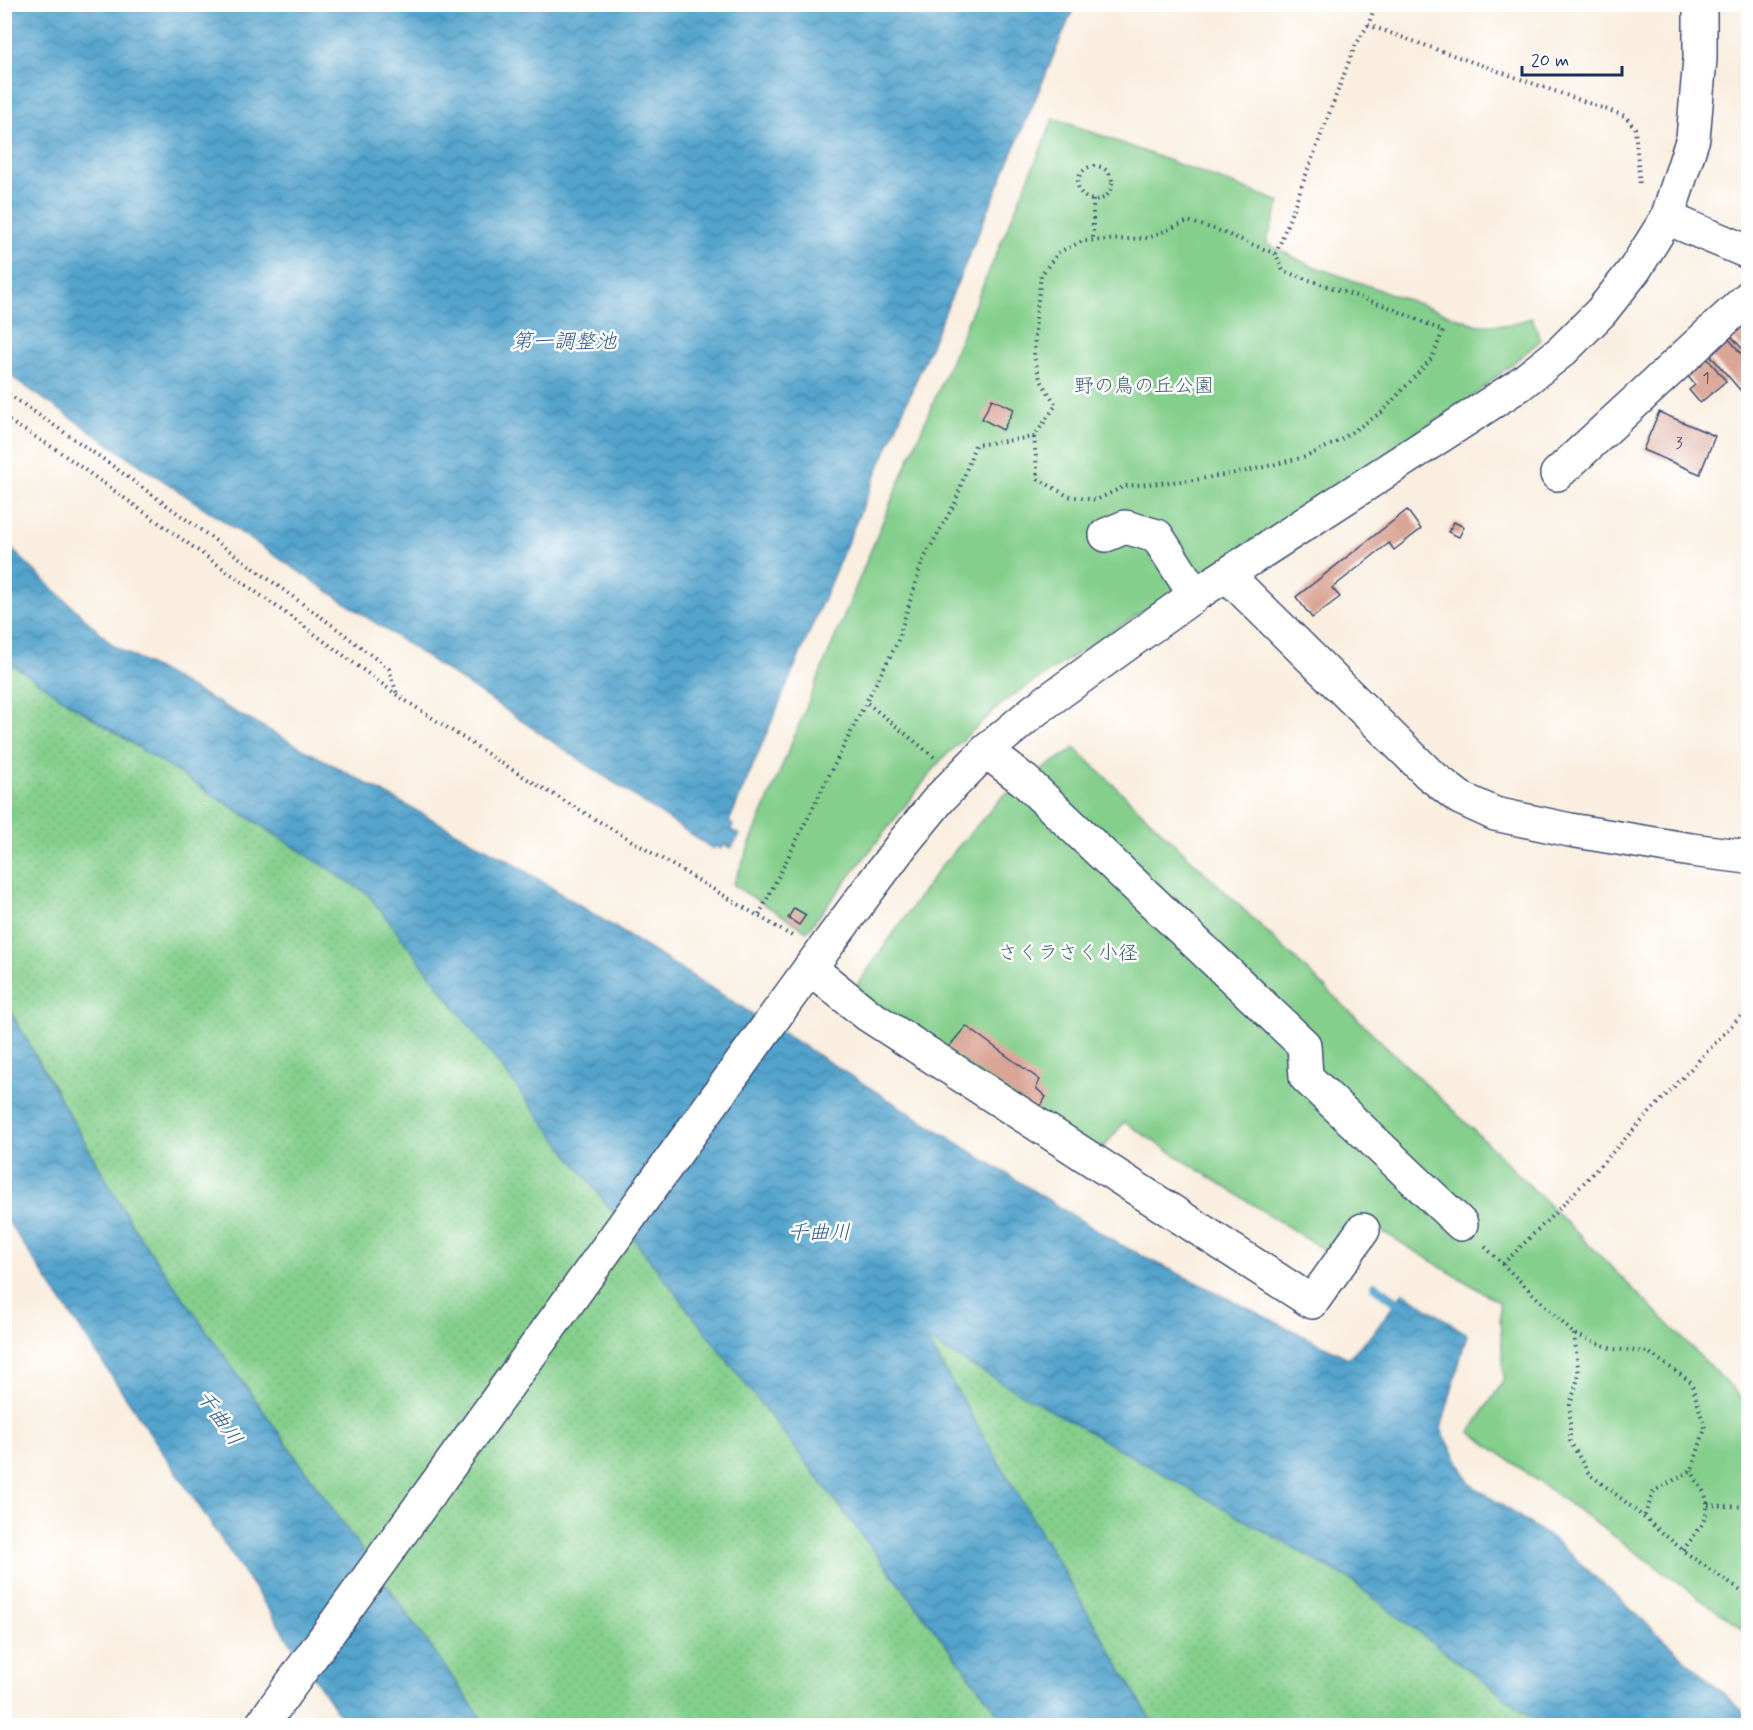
<svg xmlns="http://www.w3.org/2000/svg" width="1753" height="1730" font-family="Mynerve,'Klee One',sans-serif">
<style>
.grass{fill:url(#grass-dots);stroke:#507f75;stroke-width:1.5}
.park{fill:#84cf8c;stroke:#507f75;stroke-width:1.5}
.water{fill:url(#water-waves);stroke:#366995;stroke-width:1.5}
.lines{fill:none;stroke-linecap:round;stroke-linejoin:round}
.stream{stroke:#52a3cc;stroke-width:10}
.building{fill:#daa496}
.minor-casing{stroke:#3c4c71;stroke-width:36}
.path{stroke:#3c4c71;stroke-width:4;stroke-dasharray:1.5 4.5;stroke-linecap:butt}
.minor{stroke:#fff;stroke-width:33}
.labels{text-anchor:middle;dominant-baseline:central;stroke-width:5;stroke-linejoin:round;paint-order:stroke}
.number-label{font-size:16px;fill:#4b4c6c}
.park-label{font-size:20px;fill:#3a5f6c;stroke:#fff}
.water-label{font-size:21px;font-style:italic;fill:#315d8a;stroke:#fff}
</style>
<defs>
<pattern id="grass-dots" width="8" height="8" patternUnits="userSpaceOnUse" patternTransform="scale(1.5)"><rect width="8" height="8" fill="#84cf8c"/><path d="M2 2h.1M6 6h.1" fill="none" stroke="#71b27b" stroke-width="1.8" stroke-linecap="round"/></pattern>
<pattern id="water-waves" width="16" height="10" patternUnits="userSpaceOnUse" patternTransform="scale(1.5)"><rect width="16" height="10" fill="#52a3cc"/><path d="M0 5q4-4 8 0t8 0" fill="none" stroke="#4385a9"/></pattern>
</defs>
<rect width="100%" height="100%" fill="#fff"/>
<filter id="ink" filterUnits="userSpaceOnUse"><feTurbulence type="fractalNoise" baseFrequency=".0167" numOctaves="2"/><feDisplacementMap in="SourceGraphic" scale="12" xChannelSelector="R" yChannelSelector="G"/><feConvolveMatrix kernelMatrix="1 2 1 2 8 2 1 2 1" color-interpolation-filters="sRGB"/></filter>
<filter id="wash" filterUnits="userSpaceOnUse"><feTurbulence type="fractalNoise" baseFrequency=".008" numOctaves="4" result="noise"/><feDisplacementMap in="SourceGraphic" scale="24" xChannelSelector="R" yChannelSelector="G"/><feGaussianBlur stdDeviation="1.35" result="paint"/><feColorMatrix in="noise" values="0 0 0 0 0 0 0 0 0 0 0 0 0 0 0 0 0 1.4 0 .05"/><feComposite in="paint" operator="in"/></filter>
<g filter="url(#wash)">
<rect width="100%" height="100%" fill="#f9eedf"/>
<g class="grass">
<polygon points="4,659 66,701 368,894 945,1643 1007,1725 486,1725 135,1230 5,1001"/>
<polygon points="926,1339 1350,1580 1542,1725 1154,1725"/>
</g>
<g class="park">
<polygon points="1054,118 1280,202 1266,243 1307,264 1478,325 1509,325 1532,318 1541,340 1467,401 1006,700 941,760 807,931 733,885 888,509"/>
<polygon points="1075,748 1486,1142 1748,1404 1748,1633 1470,1432 1504,1380 1499,1302 1362,1219 1330,1254 1124,1122 1097,1156 863,996 857,985 942,865 1003,796"/>
</g>
<g class="water">
<polygon points="5,4 1075,5 729,822 733,825 731,830 740,835 731,848 724,845 721,849 715,846 713,849 119,451 5,372"/>
<polygon points="4,542 114,646 509,861 1115,1242 1348,1358 1375,1331 1403,1292 1467,1334 1441,1429 1470,1484 1556,1541 1748,1716 1748,1725 1542,1725 1350,1580 927,1340 1154,1725 1007,1725 945,1643 368,894 66,701 5,659"/>
<polygon points="4,1001 135,1230 486,1725 346,1725 5,1217"/>
</g>
<g class="lines">
<polyline class="stream" points="1375,1286 1396,1301"/>
</g>
<g id="blocks">
<g class="building">
<polygon points="1748,321 1748,355 1731,336"/>
<polygon points="1729,339 1748,362 1748,374 1741,391 1710,355"/>
<polygon points="1707,358 1726,381 1700,403 1689,390 1695,385 1687,375"/>
<polygon points="992,399 1014,409 1003,430 982,419"/>
<polygon points="1659,412 1715,436 1700,474 1643,450"/>
<polygon points="1407,510 1421,529 1394,550 1389,543 1332,588 1340,597 1312,618 1296,597"/>
<polygon points="1454,522 1464,527 1459,537 1448,532"/>
<polygon points="794,908 806,915 799,925 788,918"/>
<polygon points="966,1026 1040,1080 1036,1088 1046,1097 1037,1112 947,1049"/>
</g>
</g>
</g>
<g filter="url(#ink)">
<use href="#blocks" fill-opacity="0" stroke="#3c4c71" stroke-width="1.5"/>
<g class="lines">
<g class="minor-casing">
<g id="minor">
<polyline points="1667,218 1748,252"/>
<polyline points="1557,474 1748,298"/>
<polyline points="1106,535 1125,527 1157,536 1195,595"/>
<polyline points="1228,576 1429,774 1460,798 1495,814 1570,830 1691,850 1748,857"/>
<polyline points="986,751 1025,781 1304,1045 1306,1077 1461,1224"/>
<polyline points="810,968 868,1015 1312,1302 1363,1230"/>
<polyline points="261,1726 810,968 904,842 940,798 986,751 1035,710 1195,595 1519,385 1562,351 1601,312 1635,269 1667,218 1693,138 1700,59 1700,4"/>
</g>
</g>
<g class="path">
<polyline points="1368,25 1625,116 1635,128 1640,186"/>
<circle cx="1095" cy="183" r="17"/>
<polyline points="1093,200 1093,240"/>
<polyline points="1276,254 1354,48 1368,25 1376,4"/>
<polyline points="4,391 103,459 336,628 389,669 397,694"/>
<polyline points="4,418 57,450 305,627 397,695 514,771 792,936"/>
<polyline points="1034,437 1038,479 1068,496 1096,500"/>
<polyline points="934,757 866,702 897,643 922,562 955,503 975,445 1034,437 1056,405 1040,379 1034,356 1036,316 1041,275 1059,252 1083,241 1148,238 1188,221 1217,230 1276,254 1283,271 1391,308 1443,331 1432,358 1382,412 1337,442 1305,457 1247,471 1194,480 1125,486 1096,500"/>
<polyline points="759,915 866,702"/>
<polyline points="1485,1247 1574,1334 1613,1349 1648,1352 1691,1382 1705,1428 1692,1470 1654,1491 1644,1517"/>
<polyline points="1503,1264 1563,1205 1748,1008"/>
<polyline points="1574,1334 1579,1375 1570,1405 1570,1441 1589,1474 1622,1499 1685,1552 1748,1596"/>
<polyline points="1708,1505 1748,1507"/>
<path d="M1683,1550c11,-15 31,-34 22,-55 -4,-9 -10,-15 -13,-25"/>
</g>
<use href="#minor" class="minor"/>
</g>
</g>
<g class="labels">
<g class="number-label">
<text x="1706" y="378">1</text>
<text x="1679" y="443">3</text>
</g>
<g class="park-label">
<text x="1144" y="386">野の鳥の丘公園</text>
<text x="1068" y="953">さくラさく小径</text>
</g>
<g class="water-label">
<text x="564" y="342">第一調整池</text>
<text x="819" y="1233">千曲川</text>
<text transform="translate(219 1418) rotate(55)">千曲川</text>
</g>
</g>
<rect width="1753" height="1730" fill="none" stroke="#fff" stroke-width="24"/>
<path d="M1522 66v9h100v-9" fill="none" stroke="#1b2f5e" stroke-width="3"/>
<text x="1531" y="66" font-size="18" fill="#1b2f5e" stroke="#ffffff" stroke-width="4.5" paint-order="stroke">20 m</text>
</svg>
